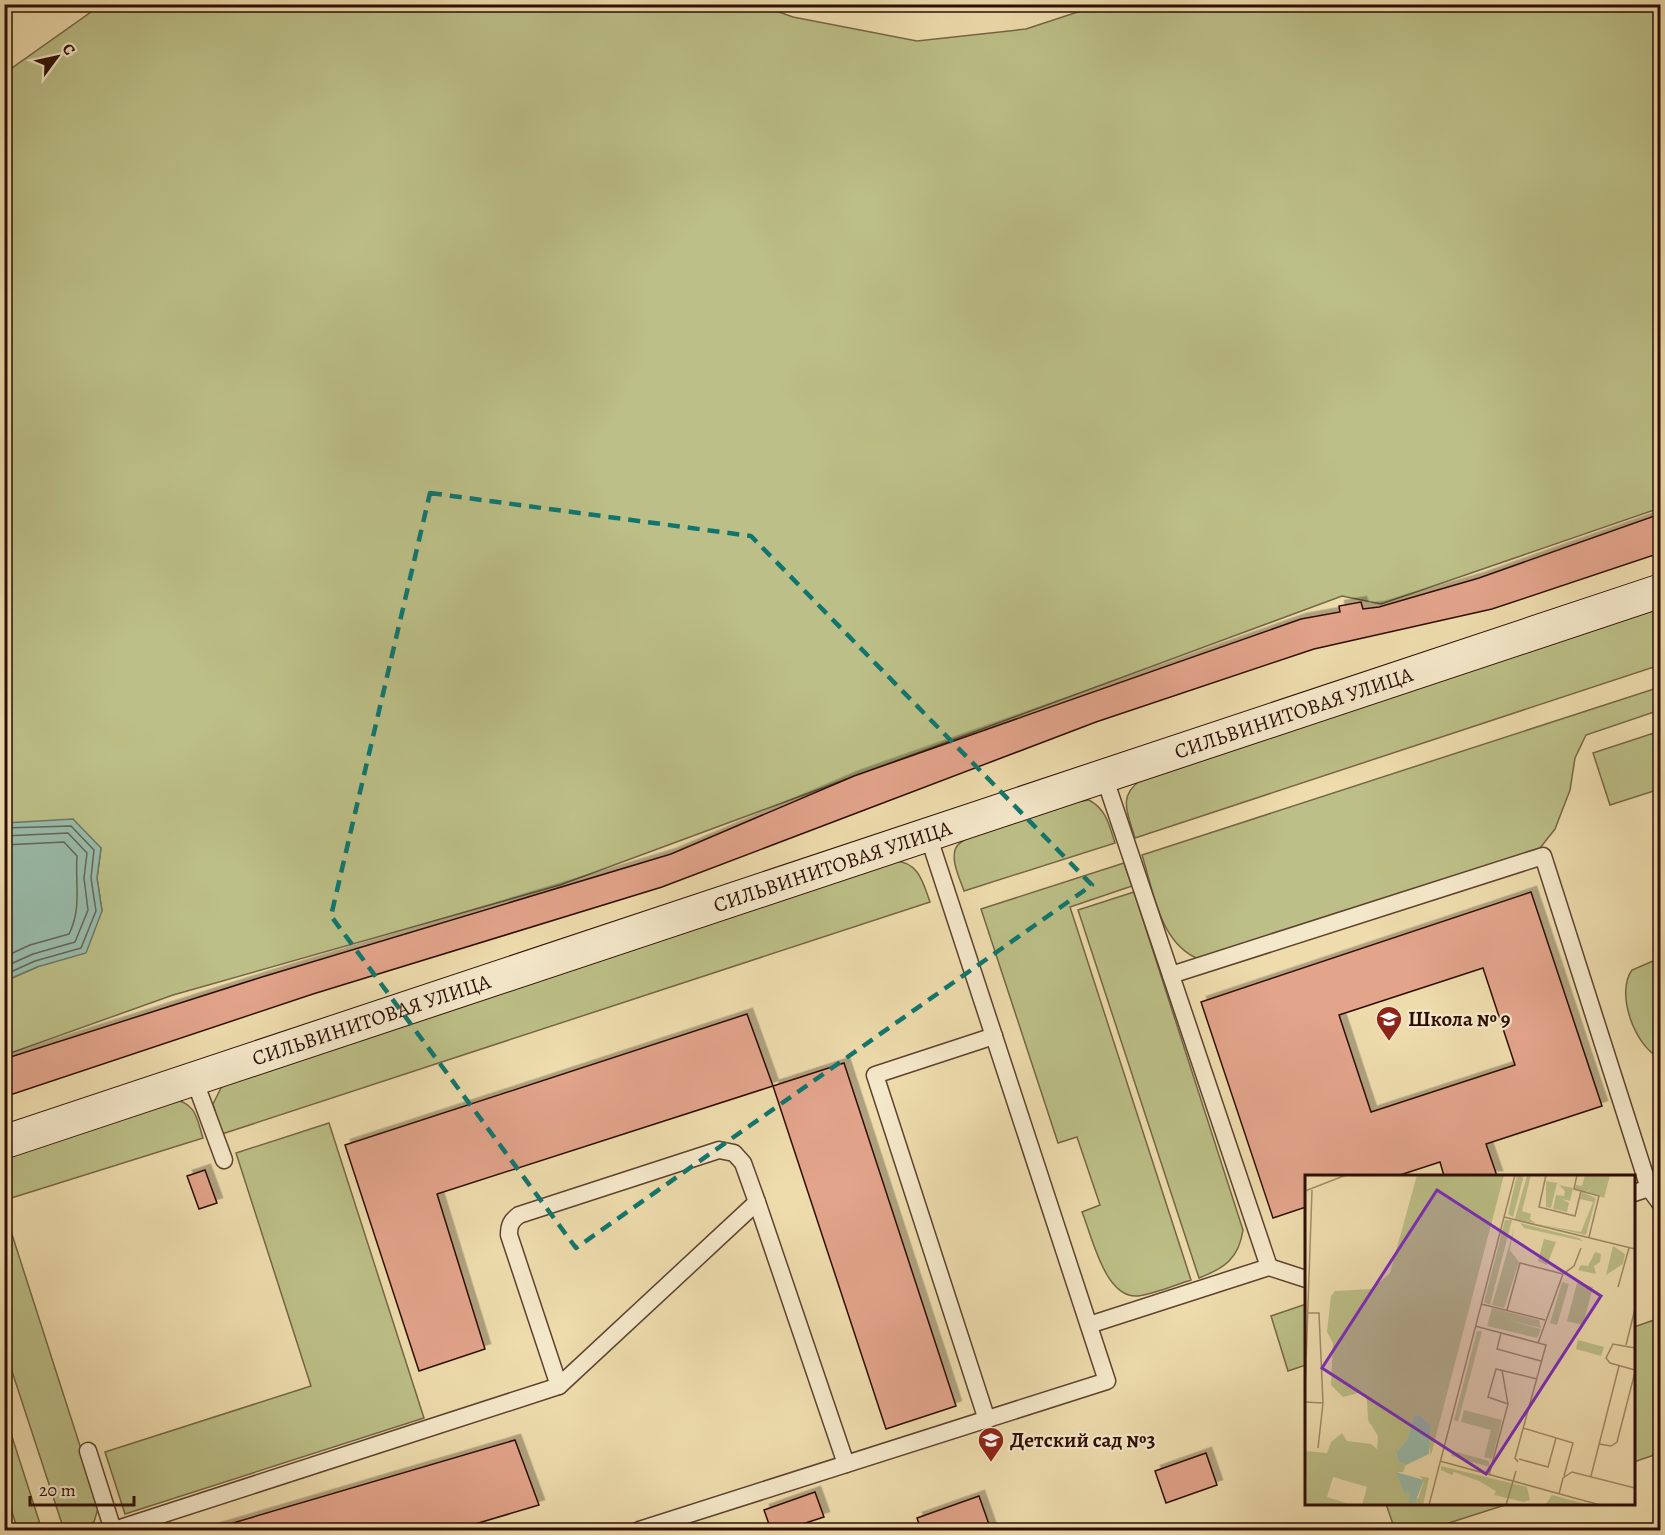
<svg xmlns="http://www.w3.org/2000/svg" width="1665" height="1535" font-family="Alegreya,serif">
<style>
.green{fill:#bcbf87;stroke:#756645;stroke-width:1.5}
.water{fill:#99bcab;stroke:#6e7668;stroke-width:1.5}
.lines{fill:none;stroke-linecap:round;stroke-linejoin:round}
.shore{stroke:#646557;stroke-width:1.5}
.building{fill:#e2a48b;stroke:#2e0e03;stroke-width:1.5;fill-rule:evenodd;filter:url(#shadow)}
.lane-casing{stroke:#5e422e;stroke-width:19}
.secondary-casing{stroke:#2e0e03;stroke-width:35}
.lane{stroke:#f4e8ca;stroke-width:16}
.secondary{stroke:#f4e8ca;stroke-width:33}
.marked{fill:none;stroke:#0f766e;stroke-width:4.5;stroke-dasharray:12 8;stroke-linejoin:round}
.labels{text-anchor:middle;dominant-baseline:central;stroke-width:4.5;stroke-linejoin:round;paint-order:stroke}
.street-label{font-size:21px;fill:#2e0e03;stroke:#f4e8ca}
.poi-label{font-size:21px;font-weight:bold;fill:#2e0e03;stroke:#f4e8ca;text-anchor:start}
.inset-road{fill:none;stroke:#a18a69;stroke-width:1.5}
.view{fill:#7b2cbf;fill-opacity:0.15;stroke:#7b2cbf;stroke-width:3}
.inset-edge{fill:none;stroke:#2e0e03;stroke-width:3}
</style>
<defs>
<filter id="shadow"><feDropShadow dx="5.5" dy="-5.5" stdDeviation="0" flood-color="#0004"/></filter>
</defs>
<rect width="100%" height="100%" fill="#eedcad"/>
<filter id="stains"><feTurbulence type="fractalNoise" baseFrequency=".00333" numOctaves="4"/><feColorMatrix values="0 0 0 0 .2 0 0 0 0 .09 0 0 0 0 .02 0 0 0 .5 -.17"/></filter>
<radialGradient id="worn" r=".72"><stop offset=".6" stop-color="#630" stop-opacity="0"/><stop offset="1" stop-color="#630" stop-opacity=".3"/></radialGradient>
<g class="green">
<polygon points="1102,4 1660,5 1660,508 1381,604 1342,596 560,885 173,995 5,1055 5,981 37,967 102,911 97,878 101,848 8,821 5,823 4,375 8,367 4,363 5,73 101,5 759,5 793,17 917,41 1026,29"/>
<path d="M1660,608v57l-525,173c-7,-24 -18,-42 6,-58z"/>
<path d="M1660,687v23l-74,25 -11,23 -5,32 -15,39 -15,19 -339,112c-41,-15 -47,-67 -59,-105z"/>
<polygon points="1660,731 1660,789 1610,805 1593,753"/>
<path d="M1089,800c18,10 20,25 26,43l-151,48c-4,-12 -15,-33 -7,-45 11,-15 97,-37 119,-44z"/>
<path d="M895,861c24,1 28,22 35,41l-708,232 -9,-30 9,-18z"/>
<path d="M1124,863l8,23 -62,21 121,373c-16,5 -36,14 -53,16 -33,3 -46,-60 -56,-84l18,-7 -23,-68 -19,6 -77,-234z"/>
<path d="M1134,892l109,338c-4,28 -18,38 -44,48l-121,-368z"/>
<path d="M1660,958v100c-25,-11 -45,-65 -28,-88z"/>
<path d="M172,1098c25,7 24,18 31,40l-198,62 -1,-47z"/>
<polygon points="329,1123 424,1418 125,1514 105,1452 311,1386 236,1153"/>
<polygon points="8,1222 99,1505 94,1522 76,1530 64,1530 5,1350 4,1223"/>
<polygon points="1306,1304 1306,1365 1288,1371 1271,1316"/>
<polygon points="1654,1320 1660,1340 1660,1453 1634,1462 1634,1327"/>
<polygon points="4,1415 5,1415 42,1530 18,1530 5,1492"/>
<polygon points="1386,1504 1508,1504 1427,1530 1395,1530"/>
</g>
<polygon class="water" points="73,819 101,848 97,878 102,911 86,953 37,967 5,981 5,823"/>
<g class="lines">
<g class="shore">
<polyline points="4,828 71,826 94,850 91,878 96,911 81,948 35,961 4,975"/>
<polyline points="4,836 68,833 87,853 84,878 88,910 75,942 33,954 4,967"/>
<path d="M4,845l60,-3 13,14c-2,29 5,52 -8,78l-39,11 -26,12"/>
</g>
</g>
<g class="building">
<polygon points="1660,514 1660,553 1492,609 1314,649 1096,722 662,887 313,994 4,1097 4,1059 262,977 671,854 854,776 1301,619 1340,612 1339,606 1361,602 1363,609 1379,607 1479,578"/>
<path d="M1531,892l71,214 -116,38 11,32h-53l-4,-14 -43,14h-91v31l-33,11 -72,-216zM1483,968l32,97 -144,47 -32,-97z"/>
<polygon points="747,1014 773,1086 437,1194 485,1349 419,1371 345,1145"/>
<polygon points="844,1063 956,1406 886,1429 773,1086"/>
<polygon points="205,1170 217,1203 199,1209 187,1176"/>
<polygon points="515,1440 539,1505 455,1530 209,1530"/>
<polygon points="1206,1453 1217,1485 1166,1503 1155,1471"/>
<polygon points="815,1492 824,1517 784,1530 771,1530 764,1510"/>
<polygon points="979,1496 991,1530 921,1530 917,1518"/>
</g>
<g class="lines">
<g class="lane-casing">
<g id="lane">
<polyline points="1104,776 1269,1267"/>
<polyline points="1171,975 1543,856 1649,1188 1634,1193"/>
<polyline points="194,1079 224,1160"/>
<polyline points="1649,1188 1660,1203"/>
<polyline points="1089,1325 1269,1267 1306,1279"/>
<path d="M559,1386l-50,-151c0,-10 2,-14 10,-20l200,-65 15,3 9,10 14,39 89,262"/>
<polyline points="987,1420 875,1075 994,1036"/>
<polyline points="88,1451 113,1530"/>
<polyline points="114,1530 559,1386 757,1202"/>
<polyline points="639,1530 1107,1381 928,835"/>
</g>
</g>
<g class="secondary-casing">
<g id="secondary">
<path id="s1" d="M4,1142l1656,-551"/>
</g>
</g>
<use href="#lane" class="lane"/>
<use href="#secondary" class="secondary"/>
</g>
<path class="marked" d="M430,493l321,43 341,349 -516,363 -245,-332z"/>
<defs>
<g id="school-pin" transform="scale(1.35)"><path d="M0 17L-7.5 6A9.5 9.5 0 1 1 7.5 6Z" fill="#8f2418" stroke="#f4e8ca"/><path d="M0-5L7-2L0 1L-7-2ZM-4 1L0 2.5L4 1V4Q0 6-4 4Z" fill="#fff"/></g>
</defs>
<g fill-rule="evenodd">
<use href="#school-pin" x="1389" y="1019"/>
<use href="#school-pin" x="991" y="1440"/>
</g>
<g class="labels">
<g class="street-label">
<text stroke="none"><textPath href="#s1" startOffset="1359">СИЛЬВИНИТОВАЯ УЛИЦА</textPath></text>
<text stroke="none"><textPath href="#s1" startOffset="873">СИЛЬВИНИТОВАЯ УЛИЦА</textPath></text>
<text stroke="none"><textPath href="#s1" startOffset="387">СИЛЬВИНИТОВАЯ УЛИЦА</textPath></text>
</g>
<g class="poi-label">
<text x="1408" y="1019">Школа № 9</text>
<text x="1010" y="1440">Детский сад №3</text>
</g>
</g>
<g transform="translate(1305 1175)">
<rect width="330" height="330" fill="#eedcad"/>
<path d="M112,0h87l-73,280 -4,-17 3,-14 -11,-9 -5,2 -7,23 -11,12 2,9 8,4 -3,7h-6l7,21 5,-3 9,9 6,-18 -4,-5 9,2 -6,27h-61l5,-18 -34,-10 -6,20 25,8h-47v-54l22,2 4,-11 11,-9 5,8 24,3 6,5 1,-13 -10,-16 -1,-20 -5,-8 -19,5 -12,-12 2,-42 -6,-11 4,-36 4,-5 37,-2 18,-16zM212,0h7l-11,42 -5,-3zM222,0h4l-9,36 9,3 -1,5 5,4 -20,-4zM280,0h25l-6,23 -17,-6 9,-8 -10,8 -11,-3 1,-4 6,1zM241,6l11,2 -6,25 -5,-1zM254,10l14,3 -3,13 -8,-2 7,4 -2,9 -14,-3 3,-14 8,1 1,-5zM277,17l14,6 -10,37 -49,-11 44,8 12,-30 -13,-3zM200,45h7l-22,85 -6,-3zM215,48l59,15 4,3 -59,-13zM209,53l-4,22 9,12 -15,46 -12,-3zM239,64l12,3 -9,23 -9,-4zM308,71l12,8 -2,10 -17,11zM290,77l6,2 -1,8 -6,4 2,8 -18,-4 3,-5 7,1zM257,107l7,2 -12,41 -7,-2zM272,108l16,4 -10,38 -16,-4zM187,133l47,12 2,8 -34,-8 34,9 -4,9 -50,-12zM172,156h5l-24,91 -4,-2zM273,165l26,7 -3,9 -25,-7zM159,235l38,10 -10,39 -8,-2 7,-27 -30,-8zM148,276l36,10 1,6 -39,-11zM136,291l86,21 3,13 -6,2 -30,-7 2,-4 -17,-10 -25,-9 -2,3 -11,-5zM247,320l38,10 -44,-1z" fill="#bcbf87"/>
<path d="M114,240l11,9 -1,30 -23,11 -8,-4 -2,-9 11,-12 7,-24zM91,297l28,8 -9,22 -6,1 1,-11 -6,1z" fill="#99bcab"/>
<path class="inset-road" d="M241,0l-7,32 36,9 6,-25 18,5 -10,41M272,0l-3,14 7,2M0,16l41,-16M199,42l131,32M258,99l11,-8 7,-18M313,112l11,-39M176,129l64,16M202,135l13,-47 43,11 -25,69M3,138h11l4,90 -5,45M170,151l71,19 -31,113 3,4M196,158l-4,16 44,12M321,170l9,-36M330,173l-22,-4 -7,14 4,5 25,7M0,217l7,-202M0,227l18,1M203,229l-20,-7 8,-28 41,10M218,253l50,15 -9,33M294,269l12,2 6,-4 18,-70M214,284l29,8 8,-29M135,286l160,44M184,300l19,-71 -6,-34M286,301l28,-110M254,319l4,-16 9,-6 63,16M124,330l86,-330M201,330l10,-34"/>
<path class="view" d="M132,15l164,106 -115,178 -164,-106z"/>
<rect width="330" height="330" class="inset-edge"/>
</g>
<rect width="1665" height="1535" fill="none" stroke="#eedcad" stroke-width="24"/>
<rect x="6" y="6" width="1653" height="1523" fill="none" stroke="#2e0e03" stroke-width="3"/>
<rect x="12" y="12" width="1641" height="1511" fill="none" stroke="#2e0e03" stroke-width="1.5"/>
<g transform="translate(57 57) rotate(57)" stroke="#f4e8ca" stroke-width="4.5" paint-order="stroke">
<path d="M0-4.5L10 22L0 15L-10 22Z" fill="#2e0e03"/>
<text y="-9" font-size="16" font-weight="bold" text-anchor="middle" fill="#2e0e03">С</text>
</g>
<path d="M30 1496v9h104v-9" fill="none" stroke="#2e0e03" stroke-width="3"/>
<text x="39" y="1496" font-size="18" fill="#2e0e03" stroke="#f4e8ca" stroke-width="4.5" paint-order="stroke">20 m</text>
<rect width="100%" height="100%" filter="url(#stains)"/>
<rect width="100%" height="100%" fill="url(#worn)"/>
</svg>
